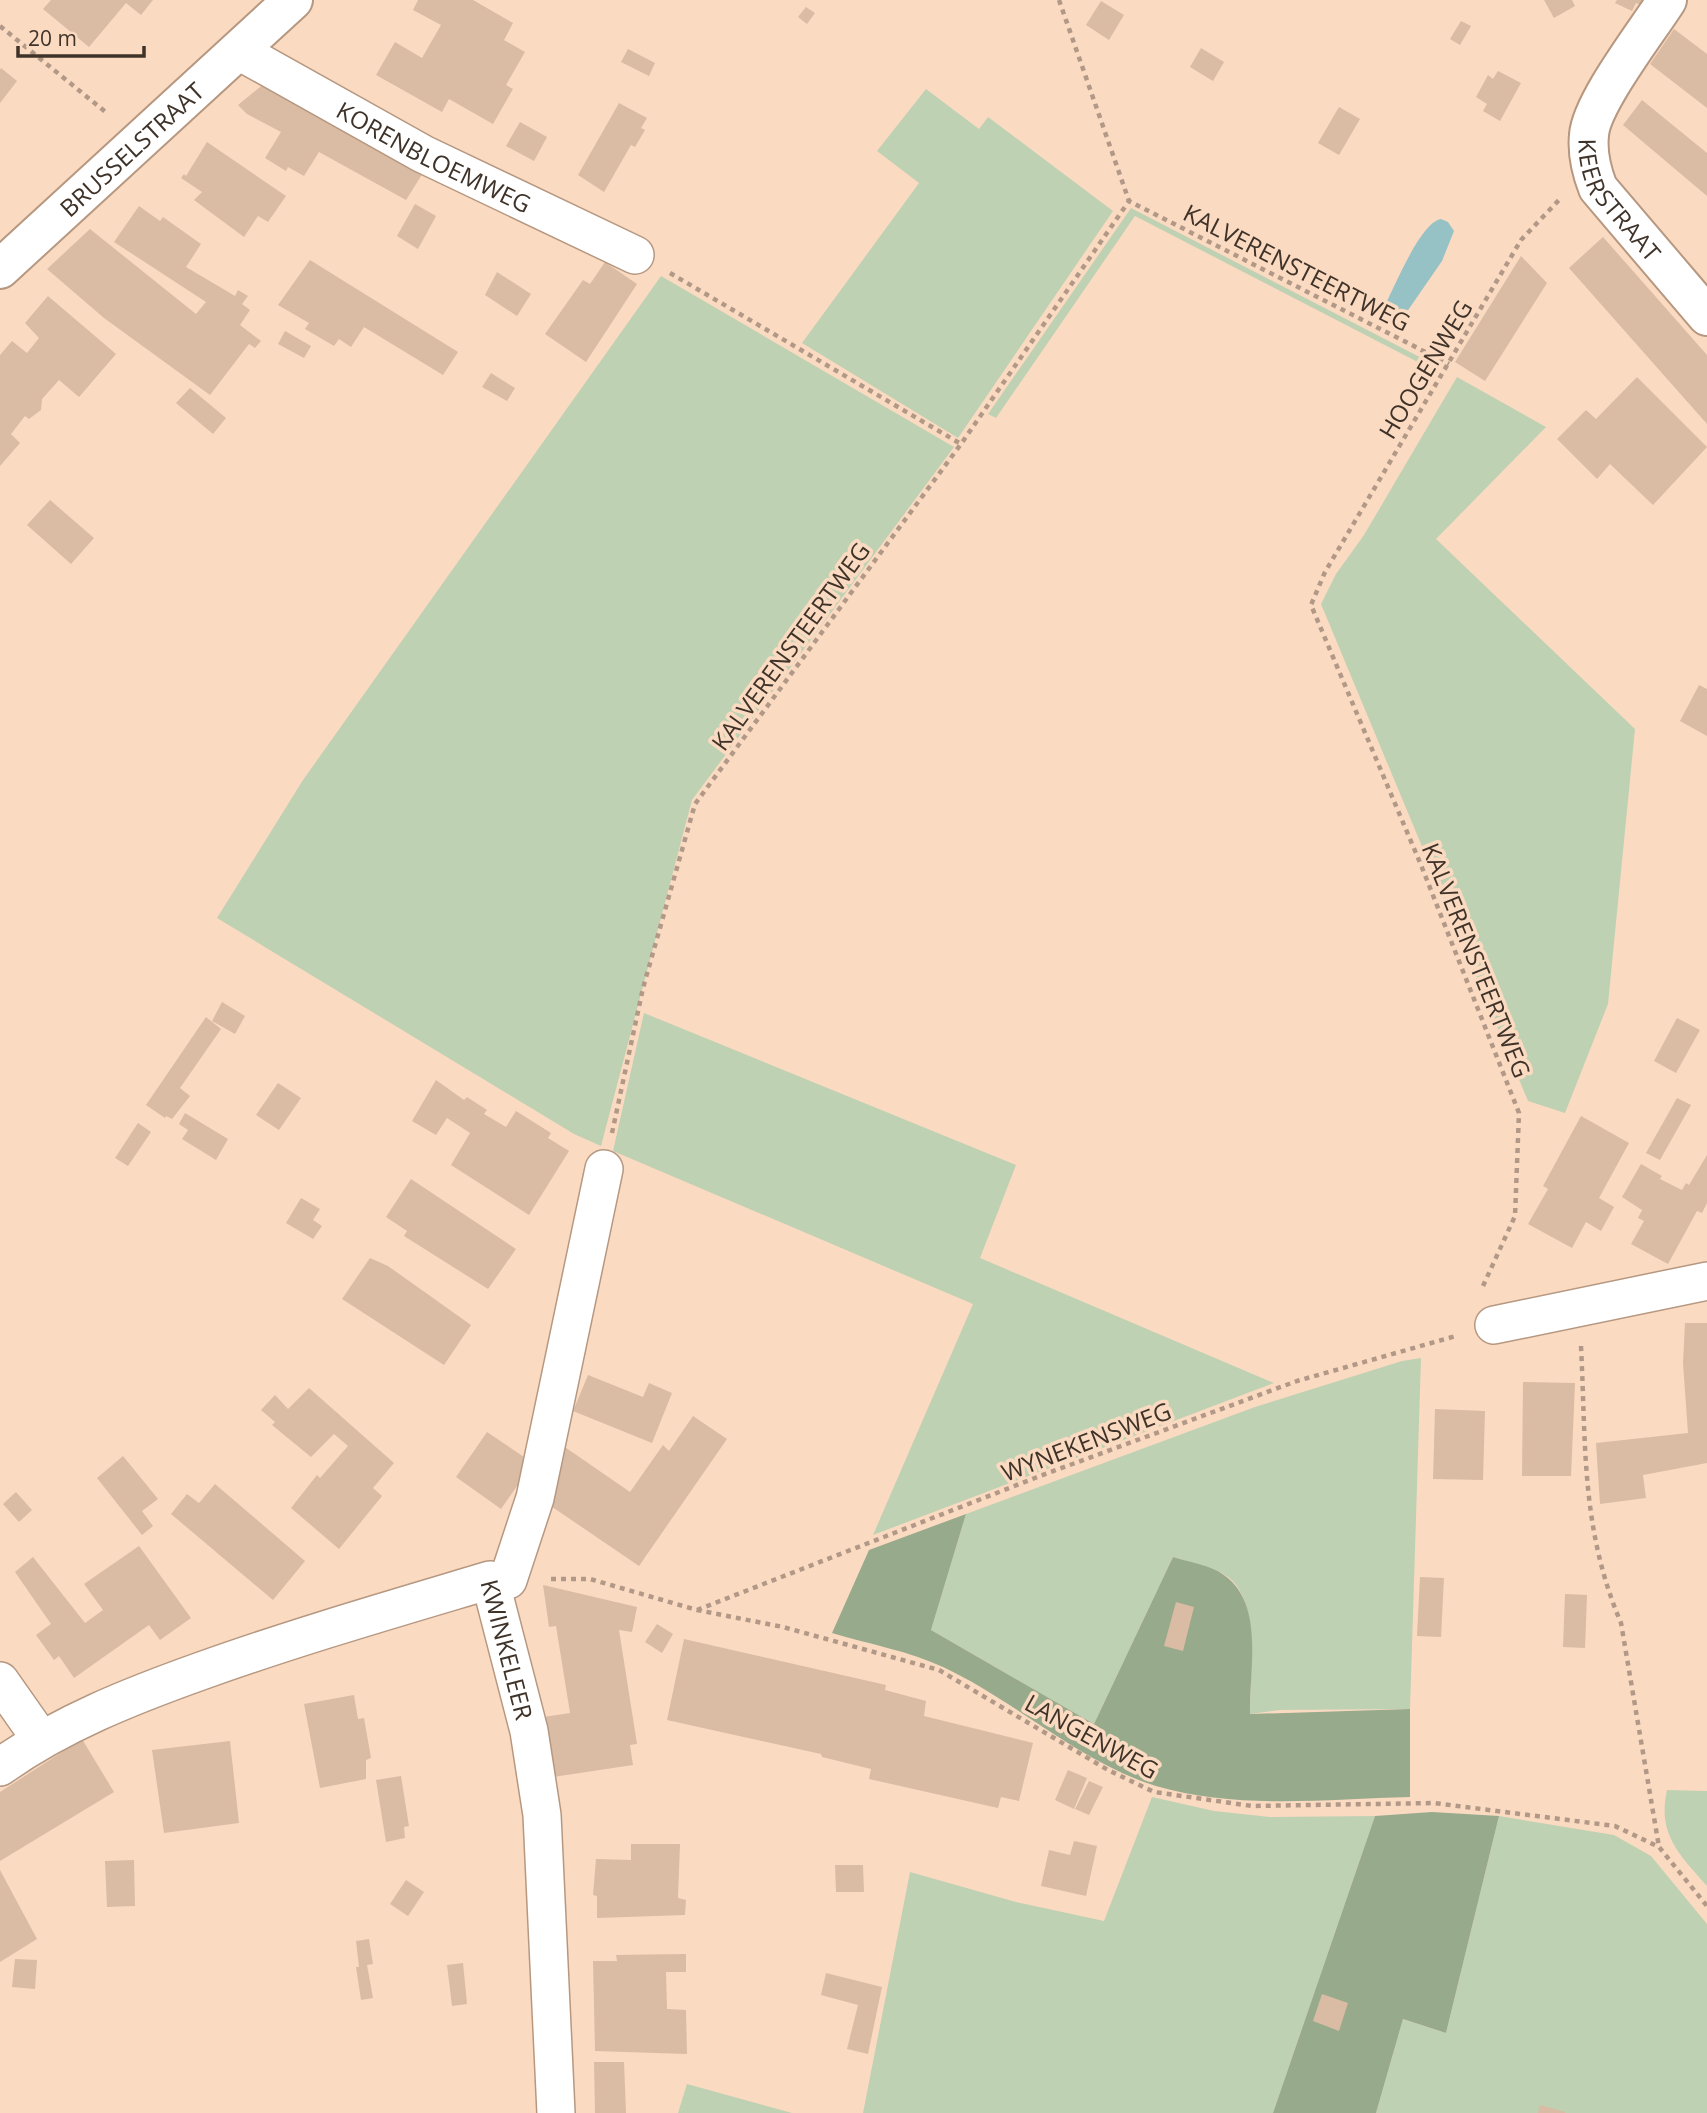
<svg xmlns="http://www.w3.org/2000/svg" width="1707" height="2113" font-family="'Open Sans',sans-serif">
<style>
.green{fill:#bfd1b3}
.forest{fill:#98aa8c}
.water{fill:#96c2c6}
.building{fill:#dabba4}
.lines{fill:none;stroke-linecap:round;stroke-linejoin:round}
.minor-casing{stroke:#b69881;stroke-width:40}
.secondary-casing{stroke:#b69881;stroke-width:42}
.path{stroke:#b29987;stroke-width:4.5;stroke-dasharray:5 5;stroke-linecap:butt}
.minor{stroke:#fff;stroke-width:37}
.secondary{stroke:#fff;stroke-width:38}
.labels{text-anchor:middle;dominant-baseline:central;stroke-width:7;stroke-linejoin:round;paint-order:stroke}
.street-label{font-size:24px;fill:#3f3329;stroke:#fbdac2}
</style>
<rect width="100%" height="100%" fill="#fbdac2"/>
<g class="green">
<polygon points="926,89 979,129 988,117 1113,211 958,438 802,343 919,183 877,151"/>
<polygon points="1131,208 1439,367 1437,372 1135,216 996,418 988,414"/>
<polygon points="661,276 954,447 692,800 601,1146 574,1134 217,918 303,780"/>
<polygon points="1457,377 1546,427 1436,539 1635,729 1608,1004 1565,1113 1528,1101 1321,604 1336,574 1364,535"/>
<polygon points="644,1013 1016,1165 980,1258 1274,1383 873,1535 973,1304 613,1151"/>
<path d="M1421,1358l-11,351 -130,1 -30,4c-1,-40 14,-121 -30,-142 -15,-6 -32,-10 -47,-15l-79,167 -163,-94 35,-116 289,-107 147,-46z"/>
<path d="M1667,1790l40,1v95c-28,-32 -50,-52 -40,-96z"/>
<polygon points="1152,1797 1214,1811 1270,1817 1375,1816 1273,2113 863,2113 910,1872 1016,1902 1104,1921"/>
<polygon points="1499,1816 1614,1835 1651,1856 1707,1924 1707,2113 1376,2113 1403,2019 1446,2033"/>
<polygon points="687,2084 792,2113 678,2113"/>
</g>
<g class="forest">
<path d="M966,1514l-35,116 163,94 79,-167c15,5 38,8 51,18 41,29 25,95 26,139l160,-5v88c-84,2 -172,13 -254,-11 -76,-23 -140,-85 -213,-119 -34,-16 -75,-23 -111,-34l37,-83z"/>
<polygon points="1432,1812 1499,1816 1446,2033 1403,2019 1376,2113 1273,2113 1375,1816"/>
</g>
<path class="water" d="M1441,219l7,3 6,9 -12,30 -38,55h-9l-9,-13c10,-19 35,-81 55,-84z"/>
<g class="building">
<polygon points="51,0 153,0 141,15 126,3 89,47 43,9"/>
<polygon points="418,0 473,0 513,23 504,40 525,52 506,85 513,89 493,124 449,99 442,112 376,75 395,42 422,58 441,25 413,10"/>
<polygon points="1544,0 1572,0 1575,6 1554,18"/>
<polygon points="1617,0 1643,0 1641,5 1636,3 1632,11 1615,3"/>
<polygon points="1101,1 1124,15 1109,40 1086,25"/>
<polygon points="806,7 815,13 807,24 798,17"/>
<polygon points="1461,21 1471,26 1460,45 1450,39"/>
<polygon points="1674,29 1707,54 1707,108 1650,64"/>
<polygon points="1201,48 1224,62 1213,81 1190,67"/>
<polygon points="628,49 655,63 649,76 621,62"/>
<polygon points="1,68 17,81 0,103 0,70"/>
<polygon points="1498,71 1521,83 1500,121 1483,111 1487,104 1476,97 1488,75 1493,79"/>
<polygon points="271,78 428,165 406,200 319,152 304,176 288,167 286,171 265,158 281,132 247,114 238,105"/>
<polygon points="1642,100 1707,153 1707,196 1623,125"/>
<polygon points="619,103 647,118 641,128 645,130 635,147 631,145 604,192 578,175"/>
<polygon points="1339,107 1360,119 1339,155 1318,143"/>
<polygon points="520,122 547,137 534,161 506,146"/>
<polygon points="207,142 286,196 268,222 258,216 244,237 194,200 202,192 181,178 184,174 186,176"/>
<polygon points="415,204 436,216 418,249 397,236"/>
<polygon points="139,206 160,221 163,217 201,244 186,267 235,296 238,290 248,296 242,304 250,310 240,325 261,341 255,348 249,344 210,395 104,318 47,269 90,229 196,314 206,302 114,242"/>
<polygon points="1603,237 1707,355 1707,424 1569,268"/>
<polygon points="1521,256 1547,283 1485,381 1455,362"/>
<polygon points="310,260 458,352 443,375 364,327 351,347 339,339 334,346 305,329 309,323 278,305"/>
<polygon points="605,262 637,284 586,362 545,334 583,280 590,284"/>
<polygon points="497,272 531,294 517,316 485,295"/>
<polygon points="48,296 116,354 79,397 59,380 42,399 41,410 29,419 25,416 11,434 20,443 0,466 0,355 12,341 27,353 39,338 25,323"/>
<polygon points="285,331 311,346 304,358 278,344"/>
<polygon points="491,373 515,388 507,401 482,387"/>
<polygon points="1637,377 1707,447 1653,505 1610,464 1597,479 1557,439 1586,410 1596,419"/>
<polygon points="190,388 226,418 213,434 176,403"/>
<polygon points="50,500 94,538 71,564 27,525"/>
<polygon points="1699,685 1707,689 1707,736 1680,721"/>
<polygon points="222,1002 245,1016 235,1034 212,1021"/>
<polygon points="206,1017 221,1029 180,1088 190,1096 172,1119 166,1116 165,1118 146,1105"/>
<polygon points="1677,1018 1700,1030 1676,1073 1654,1061"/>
<polygon points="436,1080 464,1100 467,1097 487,1110 484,1114 506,1127 516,1111 551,1133 548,1138 569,1151 529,1215 451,1165 470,1133 447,1118 436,1135 412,1121"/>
<polygon points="278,1083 301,1098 279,1130 256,1115"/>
<polygon points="1677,1098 1691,1105 1660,1160 1646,1153"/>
<polygon points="185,1113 228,1139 216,1160 182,1139 188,1130 179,1124"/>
<polygon points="1581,1116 1629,1143 1599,1198 1614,1207 1601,1231 1586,1222 1572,1248 1528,1224 1548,1189 1543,1186"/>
<polygon points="138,1123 151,1132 128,1166 115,1158"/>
<polygon points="1707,1155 1707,1203 1702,1213 1697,1211 1668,1264 1631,1244 1644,1221 1638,1218 1642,1210 1622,1197 1641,1164 1662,1176 1660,1179 1682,1190 1686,1183 1689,1185"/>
<polygon points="411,1179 516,1249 488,1289 404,1236 407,1231 386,1217"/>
<polygon points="301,1198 320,1209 313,1220 322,1226 313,1239 286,1223"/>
<polygon points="370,1258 388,1266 471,1325 444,1365 342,1299"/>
<polygon points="1685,1323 1707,1323 1707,1463 1643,1475 1646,1498 1600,1504 1596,1443 1688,1433 1683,1363"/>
<polygon points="588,1375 643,1397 649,1383 672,1393 652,1443 573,1411"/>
<polygon points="1523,1382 1575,1383 1571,1476 1522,1476"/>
<polygon points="309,1388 394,1463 373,1488 382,1496 339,1549 291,1508 317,1475 320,1478 348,1446 334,1434 311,1457 272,1425 275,1422 261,1410 275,1395 288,1409"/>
<polygon points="1435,1409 1485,1411 1483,1480 1433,1479"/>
<polygon points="693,1416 727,1439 639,1566 545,1502 559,1443 630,1492 663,1445 669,1451"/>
<polygon points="487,1432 533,1463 501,1509 456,1477"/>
<polygon points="123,1456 158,1499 142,1511 153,1526 142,1535 97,1478"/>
<polygon points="215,1484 305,1561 273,1600 171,1514 187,1494 199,1503"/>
<polygon points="16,1492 32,1510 19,1522 3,1504"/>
<polygon points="139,1546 191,1618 160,1640 149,1625 74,1678 59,1656 54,1660 36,1635 51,1624 15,1572 33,1557 85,1623 103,1610 84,1584"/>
<polygon points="1420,1577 1444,1578 1441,1637 1417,1636"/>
<polygon points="543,1585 637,1607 632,1632 619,1630 637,1744 630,1745 633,1765 553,1777 543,1717 570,1713 556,1626 549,1627"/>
<polygon points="1565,1594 1587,1595 1585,1648 1563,1647"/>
<polygon points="1176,1602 1194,1607 1183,1651 1164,1646"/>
<polygon points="657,1624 673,1634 662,1653 645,1642"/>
<polygon points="684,1639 886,1685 885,1690 926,1701 924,1716 1033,1743 1019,1801 1001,1797 998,1808 869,1779 871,1769 822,1757 821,1754 667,1720"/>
<polygon points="354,1695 358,1719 364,1718 371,1758 366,1760 366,1779 320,1788 304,1704"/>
<polygon points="82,1739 114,1792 0,1861 0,1792"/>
<polygon points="230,1741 239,1823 164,1833 152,1750"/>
<polygon points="1068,1770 1087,1778 1074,1809 1055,1800"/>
<polygon points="401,1776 409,1826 404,1827 405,1838 386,1842 376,1780"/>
<polygon points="1089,1781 1103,1787 1089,1815 1075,1809"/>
<polygon points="1074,1841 1097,1846 1086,1896 1041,1886 1049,1850 1070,1855"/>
<polygon points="631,1844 680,1844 678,1898 686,1900 685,1915 597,1918 597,1896 593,1895 596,1859 631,1860"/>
<polygon points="134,1860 135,1906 107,1907 105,1861"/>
<polygon points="835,1865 863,1865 864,1892 836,1892"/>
<polygon points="0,1870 37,1939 0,1962"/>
<polygon points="406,1880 424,1892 408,1916 390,1904"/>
<polygon points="369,1939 373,1964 367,1965 373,1998 361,2000 356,1967 359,1967 356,1941"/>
<polygon points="686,1954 686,1972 666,1972 667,2009 686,2010 687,2054 595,2051 593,1961 617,1961 616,1955"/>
<polygon points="15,1959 37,1960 35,1989 12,1987"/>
<polygon points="463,1963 467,2004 452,2006 447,1965"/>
<polygon points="826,1973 882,1987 868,2054 847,2049 858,2005 821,1995"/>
<polygon points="1322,1994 1348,2003 1339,2031 1313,2021"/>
<polygon points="594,2062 624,2062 626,2113 595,2113"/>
<polygon points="1540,2105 1565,2112 1565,2113 1538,2113"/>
</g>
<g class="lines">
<g class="minor-casing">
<g id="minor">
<path id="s1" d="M239,51l184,103 212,101"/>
<polyline points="1494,1325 1707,1281"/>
<polyline points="508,1580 535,1498 604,1169"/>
<polyline points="0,1681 40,1738"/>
<path id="s2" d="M0,1767c60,-43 131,-71 201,-96 95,-34 192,-62 289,-91l39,151 13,84 14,298"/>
</g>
</g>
<g class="secondary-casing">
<g id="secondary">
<path id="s3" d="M1667,0c-19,30 -76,103 -78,135 -2,19 2,35 9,53l109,128"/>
<path id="s4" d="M0,269l293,-269"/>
</g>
</g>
<g class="path">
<polyline points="1059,0 1129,201"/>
<polyline points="0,26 108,114"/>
<polyline points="670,273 961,444"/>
<polyline points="612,1133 643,988 695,804 961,444 1129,201 1449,364"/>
<polyline points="1483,1286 1515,1216 1519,1113 1421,865 1311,605 1325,572 1521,240 1559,200"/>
<path d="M1581,1346c5,100 0,183 40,277l38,224"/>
<polyline points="551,1579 590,1579 697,1610 783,1627 939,1670 1108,1770 1154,1792 1252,1806 1434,1803 1615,1826 1659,1847 1707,1906"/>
<polyline points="697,1610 1040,1476 1297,1381 1456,1336"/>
</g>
<use href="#minor" class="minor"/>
<use href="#secondary" class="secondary"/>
</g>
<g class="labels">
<g class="street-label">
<text stroke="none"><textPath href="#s4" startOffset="178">BRUSSELSTRAAT</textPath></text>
<text stroke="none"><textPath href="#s1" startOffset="222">KORENBLOEMWEG</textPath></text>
<text stroke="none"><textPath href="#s3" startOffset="231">KEERSTRAAT</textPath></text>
<text transform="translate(1297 267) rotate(27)">KALVERENSTEERTWEG</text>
<text transform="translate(1425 369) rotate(-59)">HOOGENWEG</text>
<text transform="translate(790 646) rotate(-54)">KALVERENSTEERTWEG</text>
<text transform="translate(1477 960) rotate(68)">KALVERENSTEERTWEG</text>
<text transform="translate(1086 1441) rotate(-21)">WYNEKENSWEG</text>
<text stroke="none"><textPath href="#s2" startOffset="598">KWINKELEER</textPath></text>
<text transform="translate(1092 1736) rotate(29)">LANGENWEG</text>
</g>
</g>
<path d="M18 46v10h126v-10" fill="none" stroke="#3f3329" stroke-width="3.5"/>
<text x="28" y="46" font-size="21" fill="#3f3329" stroke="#fbdac2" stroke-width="5" paint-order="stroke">20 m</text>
</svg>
